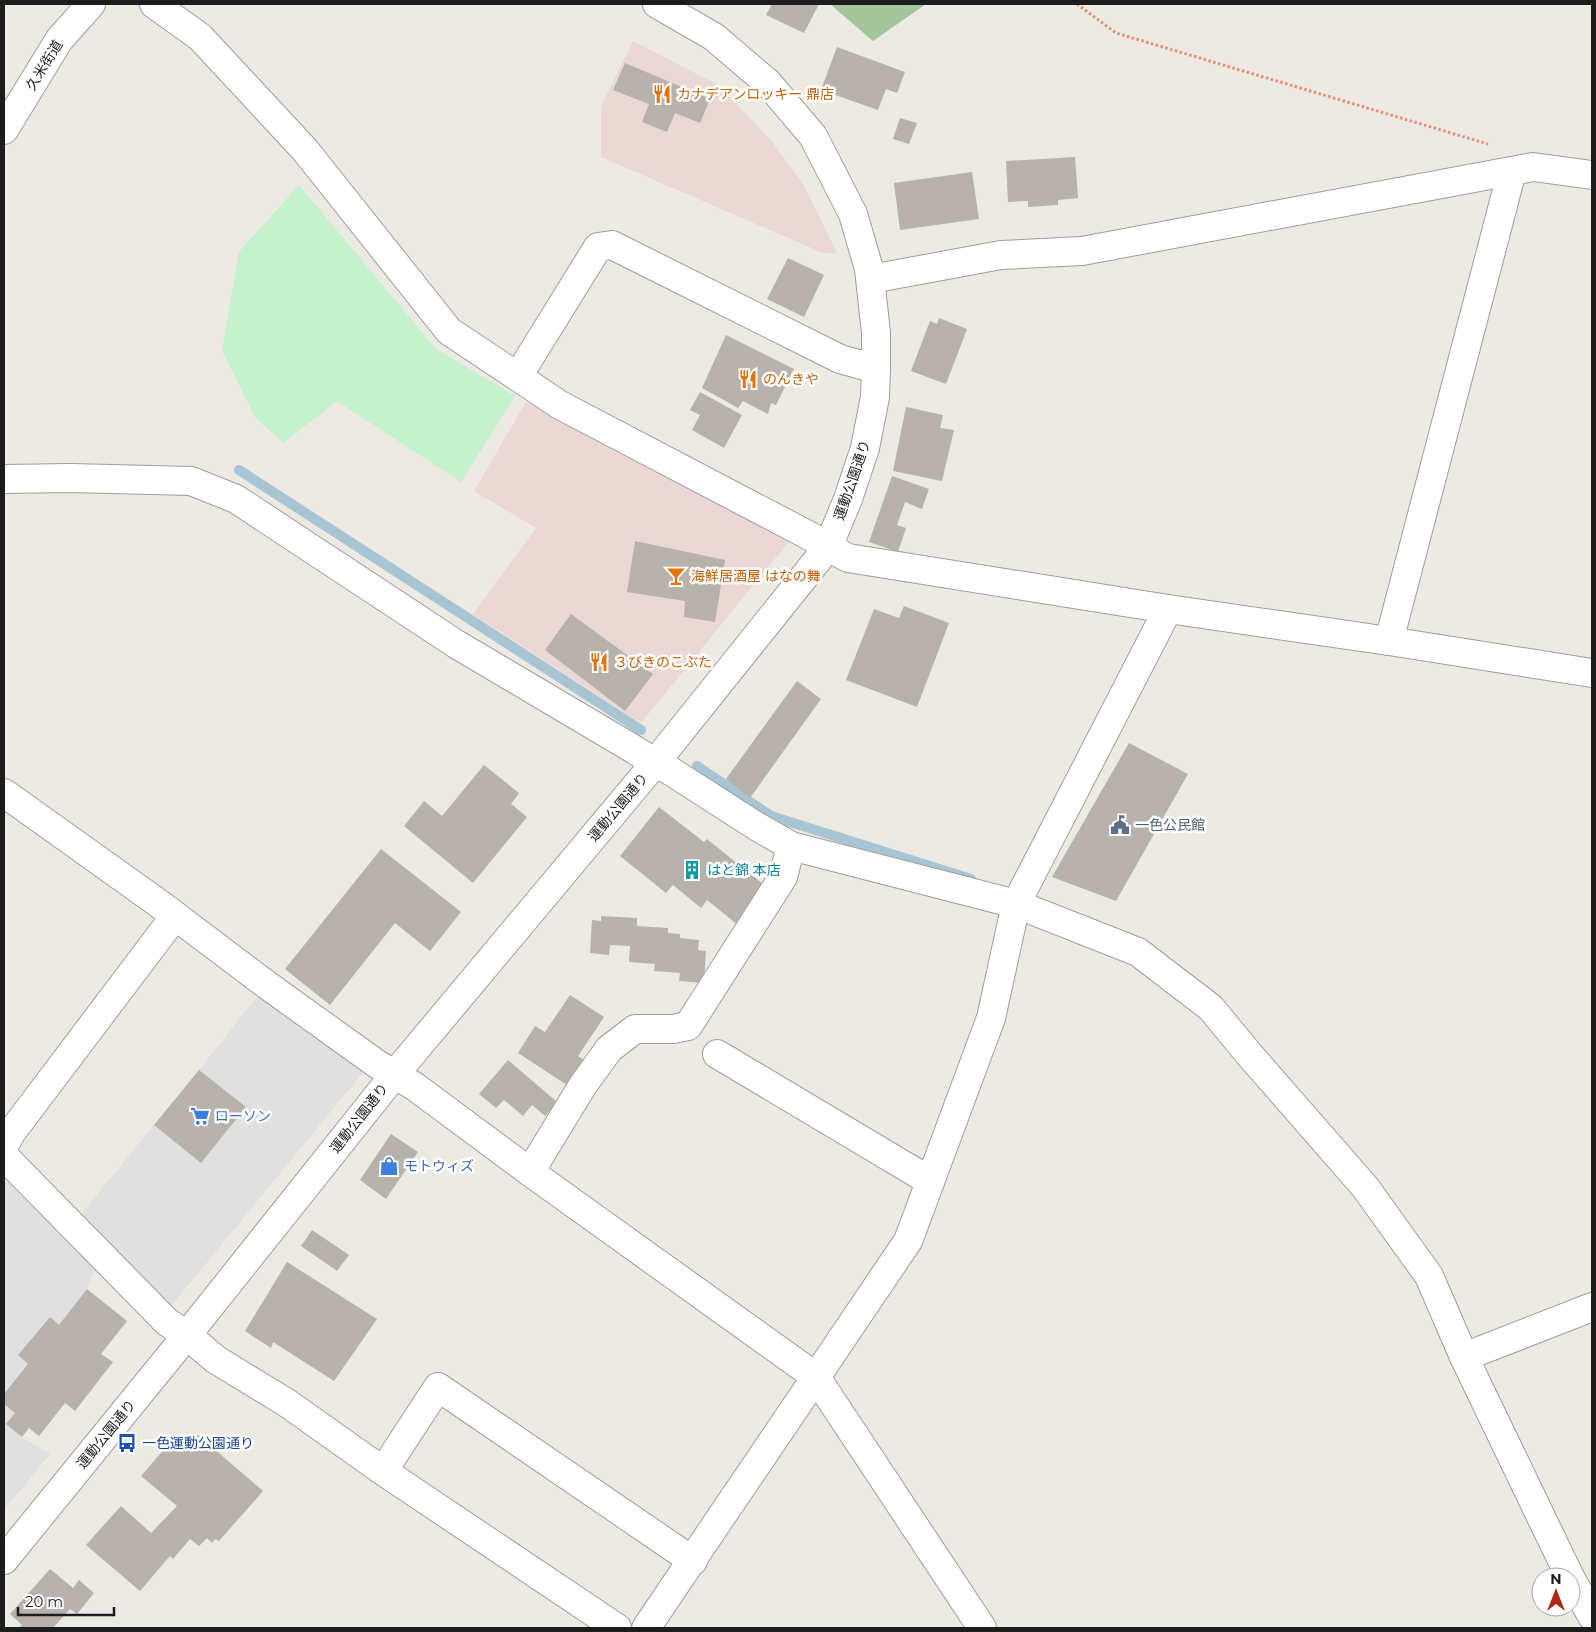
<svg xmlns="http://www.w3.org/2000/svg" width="1596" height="1632" font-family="Montserrat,'Noto Sans JP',sans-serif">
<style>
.commercial{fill:#ebd7d3}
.forest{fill:#a4c69c}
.park{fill:#c3f2cc}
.parking{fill:#e0e0e0}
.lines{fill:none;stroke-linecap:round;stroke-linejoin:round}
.stream{stroke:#a8c5d4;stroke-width:10}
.building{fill:#b8b2ac}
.minor-casing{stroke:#9d9d9d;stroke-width:30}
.path{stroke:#e88f77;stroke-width:3;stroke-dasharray:2.5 2.5;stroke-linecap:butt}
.minor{stroke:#fff;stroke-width:28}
.labels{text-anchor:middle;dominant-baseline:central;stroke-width:5;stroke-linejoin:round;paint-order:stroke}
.street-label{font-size:14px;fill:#1c1c1c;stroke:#fff}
.food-label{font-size:14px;fill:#c56008;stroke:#fff;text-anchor:start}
.service-label{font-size:14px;fill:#4e5e75;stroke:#fff;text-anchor:start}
.culture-label{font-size:14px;fill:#0d838f;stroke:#fff;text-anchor:start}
.shop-label{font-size:14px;fill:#366cbe;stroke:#fff;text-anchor:start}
.transit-label{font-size:14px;fill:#164399;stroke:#fff;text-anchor:start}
</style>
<rect width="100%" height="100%" fill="#eceae2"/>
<g class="commercial">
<polygon points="633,41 718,85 770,139 803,184 837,253 823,253 601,157 601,107"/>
<polygon points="526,402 790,540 641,723 473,614 536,528 474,491"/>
</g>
<polygon class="forest" points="830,4 926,4 873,41"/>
<polygon class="park" points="299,185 435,348 515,396 461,482 337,401 283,443 255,417 222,350 239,252"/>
<g class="parking">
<polygon points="260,993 365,1070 167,1311 73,1224 154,1125 201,1162 199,1070"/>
<polygon points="4,1177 96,1267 87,1289 59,1325 49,1317 18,1355 28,1364 4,1394"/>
<polygon points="4,1404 15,1413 7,1424 22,1437 50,1454 4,1510"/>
</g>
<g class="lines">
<g class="stream">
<polyline points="239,470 641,730"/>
<polyline points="697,766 771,816 971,879"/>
</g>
</g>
<g class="building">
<polygon points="772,4 819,4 804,33 766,15"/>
<polygon points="837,47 905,72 897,93 886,89 878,110 821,90"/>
<polygon points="625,63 710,99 700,123 675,113 667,132 642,122 649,104 613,90"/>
<polygon points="900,118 917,123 909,144 893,139"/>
<polygon points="1075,157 1078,198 1058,200 1058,205 1028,207 1028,201 1008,202 1006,161"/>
<polygon points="972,172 979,219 900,230 894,183"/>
<polygon points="788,258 824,275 804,317 767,299"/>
<polygon points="939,318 967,329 946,384 911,371 930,321 937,324"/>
<polygon points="726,335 794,369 776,405 771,403 768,414 743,401 738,408 702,388"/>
<polygon points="700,392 742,415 724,448 692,430 700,415 690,410"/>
<polygon points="906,407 943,415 940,428 954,430 942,481 893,471"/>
<polygon points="892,476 929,489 922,509 905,502 897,525 906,528 898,552 869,542"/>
<polygon points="635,541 725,560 715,622 684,617 685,601 627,592"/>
<polygon points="904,606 949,623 917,707 846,680 874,609 899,618"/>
<polygon points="571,614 653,674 625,711 545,650"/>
<polygon points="797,681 821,699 750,798 726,779"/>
<polygon points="1129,743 1188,774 1116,901 1052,877"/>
<polygon points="484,765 519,793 511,804 527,817 473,883 404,826 424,801 442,816"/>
<polygon points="659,807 704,842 707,839 768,888 738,925 707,900 701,908 673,885 666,893 620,856"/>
<polygon points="381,849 461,912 430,951 395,923 330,1005 285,969"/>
<polygon points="601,916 637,918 637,926 668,928 668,933 680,934 680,938 699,940 698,950 706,951 704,983 679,981 680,973 654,971 655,964 629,962 630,946 610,945 609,955 590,953 592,920 601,921"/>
<polygon points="570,995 604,1017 578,1056 584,1060 567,1085 518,1053 535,1026 545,1032"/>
<polygon points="508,1060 557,1102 545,1116 532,1105 523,1116 504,1100 496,1108 479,1094"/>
<polygon points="199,1070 246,1107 201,1163 154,1125"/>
<polygon points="391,1134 418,1152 386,1199 360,1180"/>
<polygon points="312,1230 349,1255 337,1271 301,1246"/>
<polygon points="287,1262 377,1319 334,1381 273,1342 271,1348 245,1331"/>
<polygon points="87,1289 127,1321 101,1354 113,1362 75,1411 65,1403 39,1436 29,1428 22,1437 6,1424 15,1413 4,1404 4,1394 28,1364 18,1355 50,1317 59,1325"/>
<polygon points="198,1435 263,1491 219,1541 215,1539 212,1543 207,1538 199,1546 190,1539 173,1559 170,1556 140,1591 86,1545 121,1506 151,1533 177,1506 141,1476 173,1439 178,1445 182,1441 186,1447"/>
<polygon points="50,1569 73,1588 79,1580 94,1593 77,1614 70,1609 53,1628 18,1628 22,1625 10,1614"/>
</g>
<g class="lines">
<g class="minor-casing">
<g id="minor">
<polyline points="154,4 200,37 305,150 449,331 560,405 806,534 848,558 1168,609 1389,641 1592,673"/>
<polyline points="4,130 59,40 91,4"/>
<polyline points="871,279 1001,255 1082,251 1533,167 1592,175"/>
<polyline points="518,376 598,247 612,245 840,359 876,369"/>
<polyline points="4,479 70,478 191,481 236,499 456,644 635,750 655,763 669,770 756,826 791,846 1016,904 1138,952 1211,1008 1248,1053 1365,1187 1429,1276 1464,1357 1570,1577"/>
<polyline points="1389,641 1512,171"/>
<polyline points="4,793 161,905 267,985 377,1064 414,1086 530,1172 816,1377 982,1628"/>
<polyline points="717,1054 930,1181"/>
<polyline points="4,1146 11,1133 175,916"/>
<polyline points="4,1156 167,1322 187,1335 215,1359 287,1403 383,1471"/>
<polyline points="530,1172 583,1085 609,1049 635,1029 673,1029 688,1026 783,877 791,846"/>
<polyline points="1464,1357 1592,1307"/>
<polyline points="4,1560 187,1335 395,1074 655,763 828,547 848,499 865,448 875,397 876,369 876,333 869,269 853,214 813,136 768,83 714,37 657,4"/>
<polyline points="1571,1579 1592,1616"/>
<polyline points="617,1628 383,1471 438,1387 693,1561"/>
<polyline points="646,1628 908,1241 991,1018 1016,904 1168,609"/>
</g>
</g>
<polyline class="path" points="1077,4 1116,33 1488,144"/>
<use href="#minor" class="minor"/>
</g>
<defs>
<g id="restaurant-bare" transform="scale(1.5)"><path d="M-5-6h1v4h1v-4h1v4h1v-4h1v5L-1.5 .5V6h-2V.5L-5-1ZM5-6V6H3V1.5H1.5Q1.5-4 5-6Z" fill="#e8710a" stroke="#fff" stroke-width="2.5" paint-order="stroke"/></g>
<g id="bar-bare" transform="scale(1.5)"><path d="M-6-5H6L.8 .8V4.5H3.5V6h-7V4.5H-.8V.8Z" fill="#e8710a" stroke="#fff" stroke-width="2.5" paint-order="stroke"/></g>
<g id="civic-bare" transform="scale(1.5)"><path d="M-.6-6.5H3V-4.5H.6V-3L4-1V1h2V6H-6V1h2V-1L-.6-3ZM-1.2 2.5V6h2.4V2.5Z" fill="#5c6f8a" stroke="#fff" stroke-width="2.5" paint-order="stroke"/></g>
<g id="building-bare" transform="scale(1.5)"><path d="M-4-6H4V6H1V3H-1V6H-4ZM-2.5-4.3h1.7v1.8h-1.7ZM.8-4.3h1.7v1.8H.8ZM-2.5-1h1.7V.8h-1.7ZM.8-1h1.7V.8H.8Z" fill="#0f9aa8" stroke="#fff" stroke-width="2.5" paint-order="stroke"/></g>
<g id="supermarket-bare" transform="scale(1.5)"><path d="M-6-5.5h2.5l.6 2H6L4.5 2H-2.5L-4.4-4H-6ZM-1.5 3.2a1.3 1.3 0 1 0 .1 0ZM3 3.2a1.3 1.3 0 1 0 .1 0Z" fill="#3f7fe0" stroke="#fff" stroke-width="2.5" paint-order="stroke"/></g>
<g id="shop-bare" transform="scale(1.5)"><path d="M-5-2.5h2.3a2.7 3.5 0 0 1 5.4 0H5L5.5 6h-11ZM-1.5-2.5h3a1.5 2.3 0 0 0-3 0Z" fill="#3f7fe0" stroke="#fff" stroke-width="2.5" paint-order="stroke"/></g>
<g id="bus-bare" transform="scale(1.5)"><path d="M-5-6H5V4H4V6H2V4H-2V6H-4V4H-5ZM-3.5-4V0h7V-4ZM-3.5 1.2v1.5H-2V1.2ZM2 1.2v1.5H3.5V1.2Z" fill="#1a4fb4" stroke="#fff" stroke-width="2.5" paint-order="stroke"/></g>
</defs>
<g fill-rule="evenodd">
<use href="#restaurant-bare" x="662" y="94"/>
<use href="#restaurant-bare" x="748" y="379"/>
<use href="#bar-bare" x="676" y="576"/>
<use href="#restaurant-bare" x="599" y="662"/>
<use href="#civic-bare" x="1120" y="825"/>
<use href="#building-bare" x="692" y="870"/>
<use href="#supermarket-bare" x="200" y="1116"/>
<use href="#shop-bare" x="389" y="1166"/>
<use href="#bus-bare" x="127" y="1443"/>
</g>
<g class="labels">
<g class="street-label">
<text transform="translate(44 65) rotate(-58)">久米街道</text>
<text transform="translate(852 480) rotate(-71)">運動公園通り</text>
<text transform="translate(618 807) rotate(-50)">運動公園通り</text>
<text transform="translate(359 1118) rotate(-52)">運動公園通り</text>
<text transform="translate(106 1434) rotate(-51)">運動公園通り</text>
</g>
<g class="food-label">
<text x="677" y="94">カナデアンロッキー 鼎店</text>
<text x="763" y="379">のんきや</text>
<text x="691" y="576">海鮮居酒屋 はなの舞</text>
<text x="614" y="662">３びきのこぶた</text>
</g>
<g class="service-label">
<text x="1135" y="825">一色公民館</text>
</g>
<g class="culture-label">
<text x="707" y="870">はと錦 本店</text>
</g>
<g class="shop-label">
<text x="215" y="1116">ローソン</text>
<text x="404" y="1166">モトウィズ</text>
</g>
<g class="transit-label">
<text x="142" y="1443">一色運動公園通り</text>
</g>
</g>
<rect width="1596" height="1632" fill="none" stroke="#1c1c1c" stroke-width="10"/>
<g transform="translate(1556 1592)"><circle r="24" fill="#ffffff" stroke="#a4a4a4"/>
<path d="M0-4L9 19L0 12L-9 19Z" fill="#af2818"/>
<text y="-8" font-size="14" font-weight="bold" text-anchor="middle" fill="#1c1c1c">N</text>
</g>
<path d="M18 1607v8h96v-8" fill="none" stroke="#1c1c1c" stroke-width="2.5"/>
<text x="25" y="1607" font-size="15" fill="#1c1c1c" stroke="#ffffff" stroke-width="4" paint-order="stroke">20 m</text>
</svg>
